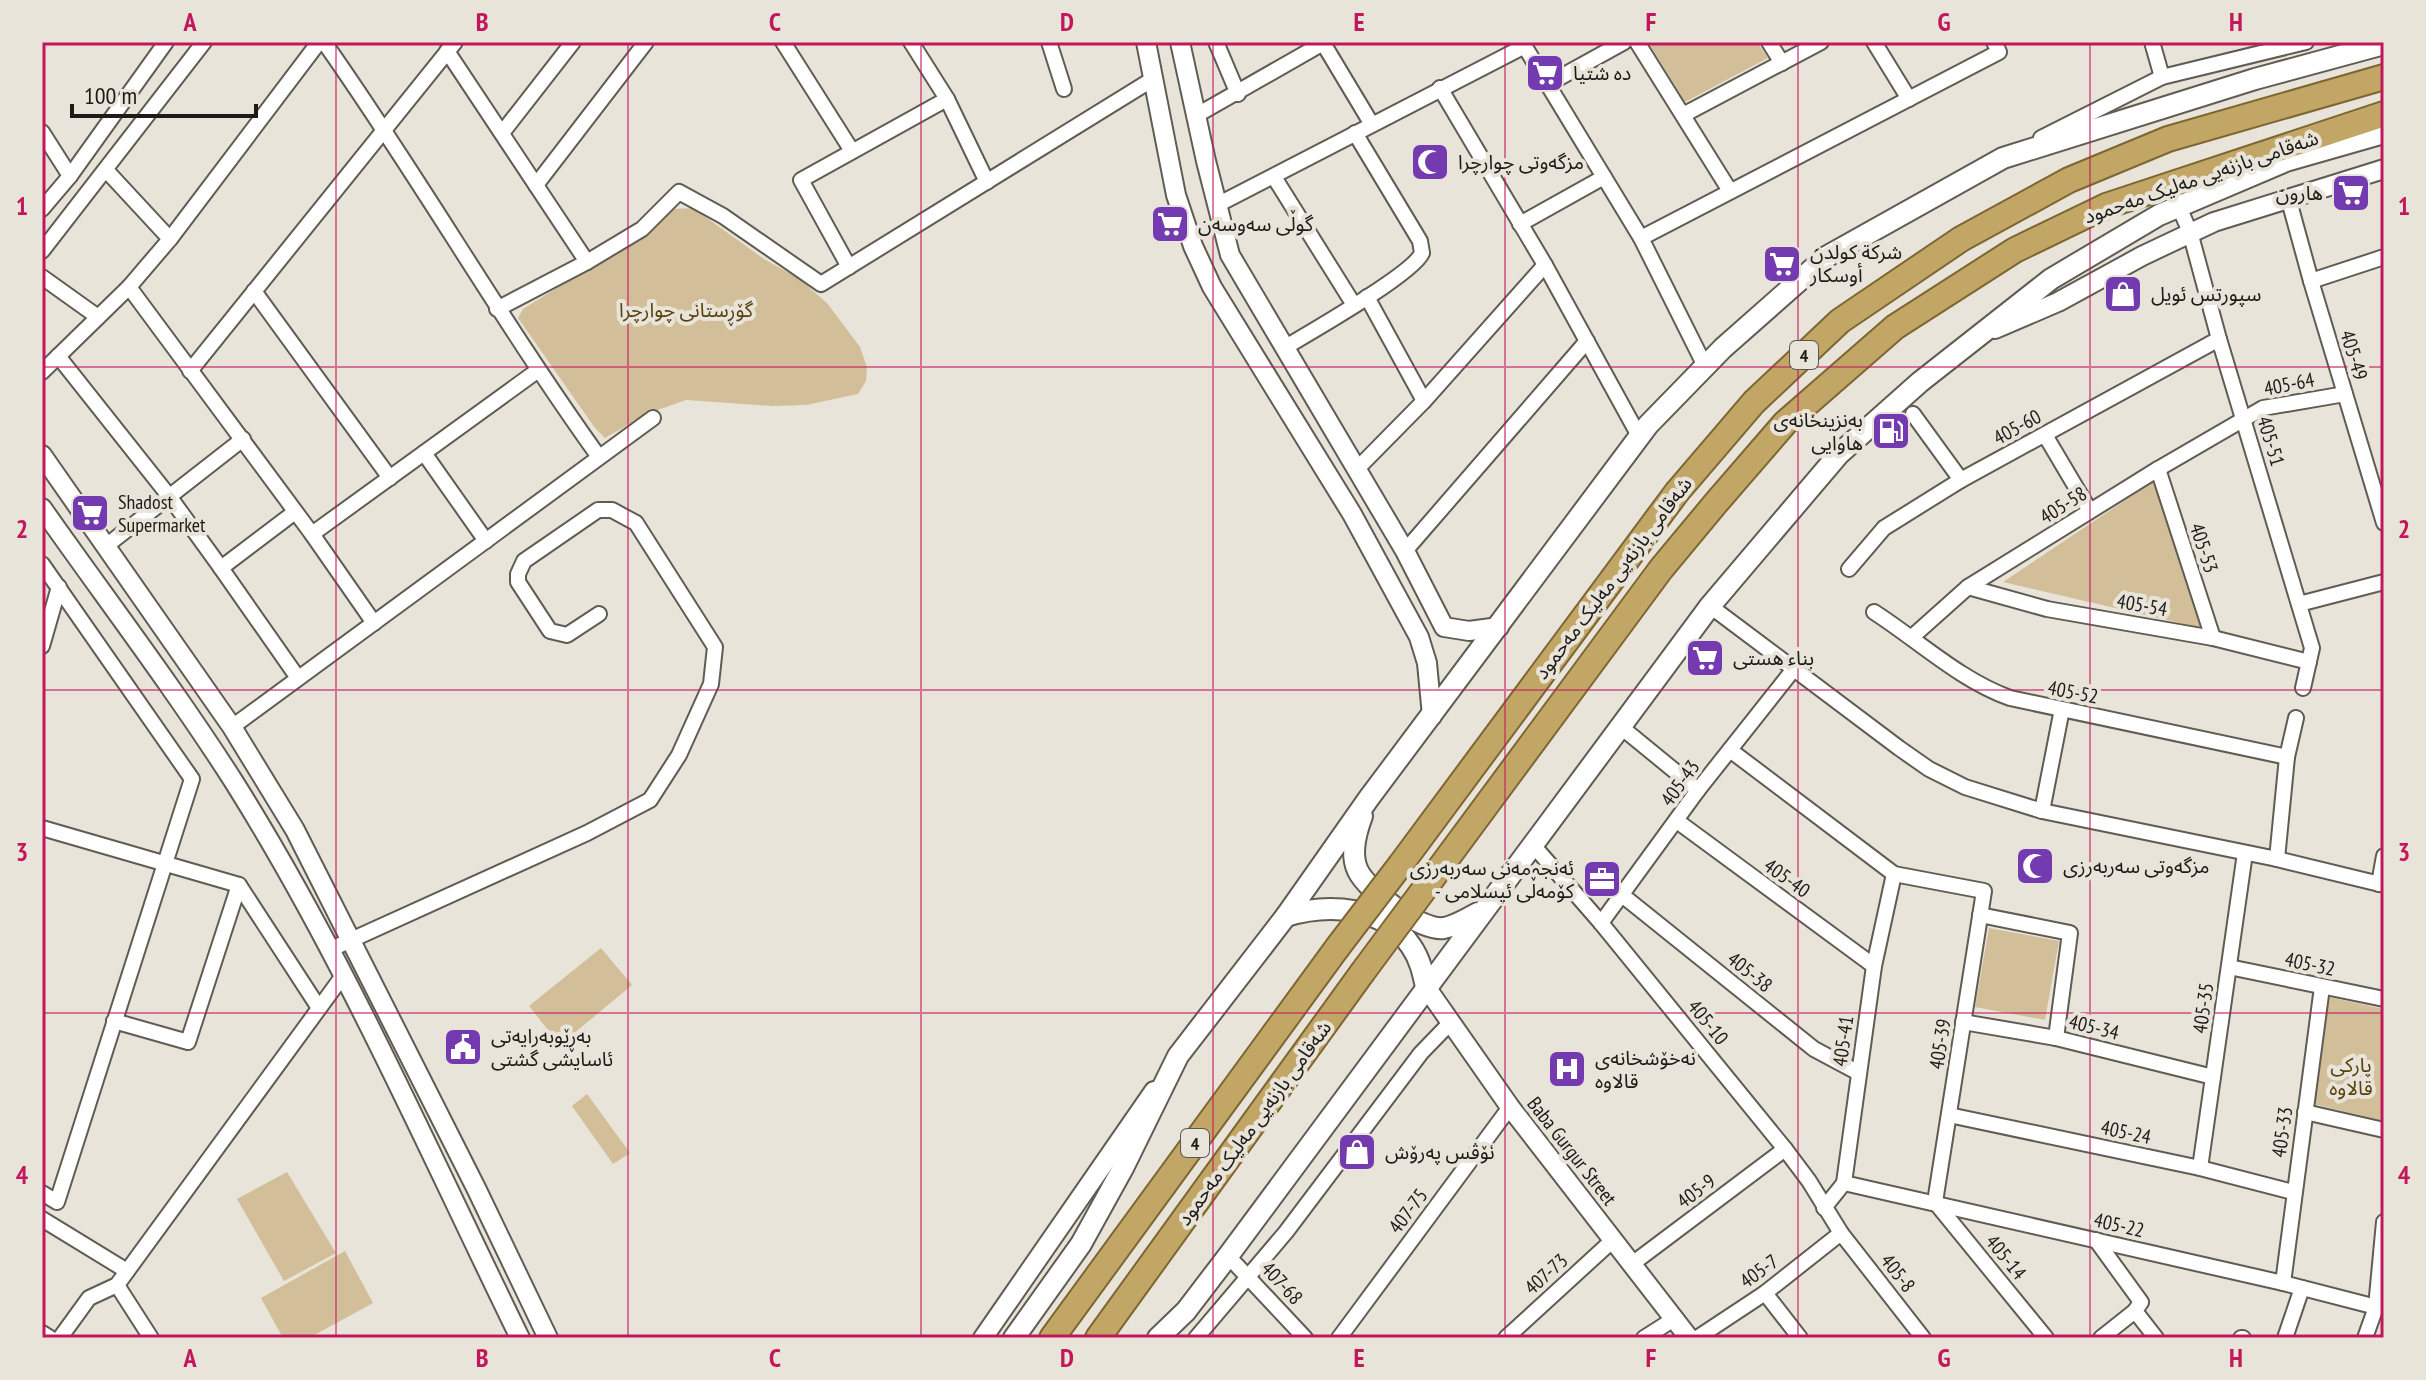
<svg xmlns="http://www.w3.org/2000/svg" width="2426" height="1380" font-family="'PT Sans Narrow','Noto Sans Arabic',sans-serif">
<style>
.green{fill:#d2bf99}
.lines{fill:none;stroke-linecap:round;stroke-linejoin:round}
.minor-casing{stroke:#605c53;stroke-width:18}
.tertiary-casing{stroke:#605c53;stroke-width:22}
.secondary-casing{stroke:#605c53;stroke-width:24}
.trunk-casing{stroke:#7e6632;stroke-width:28}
.minor{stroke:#fff;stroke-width:14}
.tertiary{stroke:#fff;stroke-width:18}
.secondary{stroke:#fff;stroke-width:20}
.trunk{stroke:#c2a666;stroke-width:24}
.trunk-bridge-casing{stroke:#7e6632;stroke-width:28;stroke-linecap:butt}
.trunk-bridge{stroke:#c2a666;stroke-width:24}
.grid{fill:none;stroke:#c2185b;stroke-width:2;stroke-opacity:0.55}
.labels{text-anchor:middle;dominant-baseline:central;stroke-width:8;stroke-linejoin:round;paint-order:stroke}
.shield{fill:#e9e4da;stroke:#5a5752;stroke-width:2}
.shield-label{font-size:18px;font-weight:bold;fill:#1c1b17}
.poi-label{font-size:20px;fill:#1c1b17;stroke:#e9e4da;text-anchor:start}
.street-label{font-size:20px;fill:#1c1b17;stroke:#e9e4da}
.park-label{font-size:20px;fill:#57420e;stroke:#e9e4da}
.neatline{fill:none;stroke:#c2185b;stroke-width:3}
.grid-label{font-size:26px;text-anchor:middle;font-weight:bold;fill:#c2185b}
</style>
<rect width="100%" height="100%" fill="#e9e4da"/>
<g class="green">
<polygon points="1648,42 1757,42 1768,58 1685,102"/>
<polygon points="693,208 764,259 798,278 827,303 860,347 867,367 866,381 858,394 806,405 773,406 686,400 649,413 605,438 595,428 518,318 523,309 623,247 672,209"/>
<polygon points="2154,481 2201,628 2003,582"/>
<polygon points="1989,928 2059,941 2045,1020 1975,1007"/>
<polygon points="601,948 632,985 560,1045 529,1006"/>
<polygon points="2328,997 2384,1009 2384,1121 2314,1104"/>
<polygon points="587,1094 630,1153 613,1164 572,1106"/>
<polygon points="287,1172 336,1253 284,1281 237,1199"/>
<polygon points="345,1251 373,1303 309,1338 283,1338 261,1298"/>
</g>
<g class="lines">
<g class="minor-casing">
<g id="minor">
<path d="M324,42c96,136 178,280 275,415"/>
<polyline points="783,42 852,151"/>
<polyline points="911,42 947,99 987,182"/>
<polyline points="1049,42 1064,89"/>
<polyline points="1216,42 1238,94"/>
<polyline points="1522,42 1641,238 1705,366"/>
<polyline points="1637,42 1730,191"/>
<polyline points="1769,42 1782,63"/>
<polyline points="1874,42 1909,99"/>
<polyline points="2152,42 2162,77"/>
<polyline points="1323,43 1371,123"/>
<polyline points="447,51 587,262"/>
<polyline points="1548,84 1624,42"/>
<polyline points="1440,88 1545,265 1639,436"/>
<polyline points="1197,115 1325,42"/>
<polyline points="1683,115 1821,42"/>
<polyline points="42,132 70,176"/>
<polyline points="502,133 573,42"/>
<polyline points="2041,138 2162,77 2306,42"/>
<polyline points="106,170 170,239"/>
<polyline points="1274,177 1354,305"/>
<polyline points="536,185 646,42"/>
<polyline points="2288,197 2311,281 2384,523"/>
<polyline points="1217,205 1525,46"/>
<polyline points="2179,207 2190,232 2219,339 2312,648 2303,688"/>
<polyline points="42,209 70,176 166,42"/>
<polyline points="1520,224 1604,177"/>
<polyline points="1641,238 1999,52 1994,42"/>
<polyline points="42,251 204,42"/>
<polyline points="849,267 801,180 947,99"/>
<polyline points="42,277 98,317"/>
<polyline points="2311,281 2384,257"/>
<polyline points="129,287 312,534 374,623"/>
<polyline points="254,291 390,478"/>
<polyline points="1367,297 1424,401"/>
<polyline points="497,309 587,262 642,229 679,192 723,216 821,284 1153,79"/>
<path d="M1284,348c25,-15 129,-74 138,-95l-2,-12 -65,-108"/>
<polyline points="58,356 169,496 221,568"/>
<polyline points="190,371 455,42"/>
<polyline points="42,372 129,287 170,239 319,42"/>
<polyline points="1913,414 1961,480"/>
<polyline points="2045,435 2090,511"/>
<polyline points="424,453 486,541"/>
<polyline points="1357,469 1424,401 1545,265"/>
<polyline points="2158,469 2213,638"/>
<polyline points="295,512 221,568 298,678"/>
<polyline points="312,534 537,371"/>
<polyline points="106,546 243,439"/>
<polyline points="1405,551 1587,341"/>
<polyline points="42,564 192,779 57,1202 42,1193"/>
<polyline points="1849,569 1884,528 1961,480 2219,339"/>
<polyline points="1968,587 2047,609 2213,638 2309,662"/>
<polyline points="2299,604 2384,582"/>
<polyline points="1710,606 1899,748 1929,769 1965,787 2042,811 2277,859 2384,885"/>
<path d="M1874,612c45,29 86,68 136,86l277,59"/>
<polyline points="1912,637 1968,587 2158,469 2263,408 2345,394"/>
<polyline points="42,646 59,587"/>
<polyline points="232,727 653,418"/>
<polyline points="1621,727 1698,790"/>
<polyline points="1730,750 1894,874 1984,891 1935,1202 2046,1338"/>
<polyline points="2042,811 2062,709"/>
<polyline points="1677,821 1874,966"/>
<polyline points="42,828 239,885 319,1008"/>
<polyline points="1533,845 1601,923 1785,1149 1809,1181 1841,1233 1923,1338"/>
<polyline points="2277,859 2287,757 2296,718"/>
<polyline points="2379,884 2384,856"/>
<polyline points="1622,895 1814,1049 1859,1073"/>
<polyline points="1980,915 2070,933 2056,1038"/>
<polyline points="1601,923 1698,790 1793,670"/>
<polyline points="329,950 587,833 650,800 679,755 711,684 715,647 636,523 612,510 598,510 524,561 518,574 518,582 550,631 567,635 599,614"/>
<polyline points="2229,967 2384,999"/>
<polyline points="114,1021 188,1042 239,885"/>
<polyline points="1963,1022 2056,1038 2213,1077"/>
<polyline points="2305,1112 2384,1130"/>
<polyline points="1949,1115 2200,1168 2293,1192"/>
<polyline points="2200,1168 2245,853"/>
<polyline points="1844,1183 2283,1283 2384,1309"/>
<polyline points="1824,1208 1844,1183 1874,966 1894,874"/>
<polyline points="42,1219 127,1271"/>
<polyline points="2096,1240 2141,1302 2135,1311 2156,1338"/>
<polyline points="1228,1256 1305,1338"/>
<polyline points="1632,1264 1785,1149"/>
<polyline points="2283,1283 2322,987"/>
<polyline points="117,1285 151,1338"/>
<polyline points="1765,1293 1800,1338"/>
<polyline points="42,1333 50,1338"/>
<polyline points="60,1338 89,1298 117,1285 342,977"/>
<polyline points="1196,1338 1286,1232 1421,1053 1451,1022"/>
<polyline points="1339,1338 1510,1107"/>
<polyline points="1506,1338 1613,1240"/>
<polyline points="1644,1338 1674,1319"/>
<polyline points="1697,1338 1765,1293 1841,1233"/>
<polyline points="2101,1338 2135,1311"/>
<polyline points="2241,1338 2243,1338"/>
<polyline points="2285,1338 2302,1288"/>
<polyline points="2365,1338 2376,1307 2384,1222"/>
</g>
</g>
<g class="tertiary-casing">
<g id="tertiary">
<polyline points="1146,42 1176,195 1193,246 1212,287 1352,514 1419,637 1427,663 1432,716"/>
<polyline points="1180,42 1206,161 1230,255 1405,551 1444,627 1469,631 1499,627"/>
<polyline points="1995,329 2058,302 2142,256 2214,222 2384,169"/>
<polyline points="42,455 232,727 295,830 476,1188 548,1338"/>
<path d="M42,508c64,91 132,180 192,274 110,175 195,370 286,556"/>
<polyline points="1426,987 1510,1107 1689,1338"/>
<polyline points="983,1338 1154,1091"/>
</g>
</g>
<g class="secondary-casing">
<g id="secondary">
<path d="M1362,816c-6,16 -12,39 -4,55 10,20 62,60 86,57 12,-2 24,-10 34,-15"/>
<path d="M1286,916c42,-13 98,-10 125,30 9,13 12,27 15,41"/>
<polyline points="1014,1338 1081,1244 1123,1168 1178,1056 1286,916 1369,798 1648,425 1723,348 1826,257 2003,158 2255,79 2384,44"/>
<polyline points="1158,1338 1186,1311 1228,1256 1710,606 1839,454 1920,382 2051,279 2159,215 2286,161 2384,133"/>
</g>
</g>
<g class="trunk-casing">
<g id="trunk">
<polyline points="1401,864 1677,492 1754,402 1840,321 1961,239 2069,180 2168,139 2384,77"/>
<polyline points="1431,880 1661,569 1715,504 1785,423 1895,327 2015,250 2106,206 2384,114"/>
<polyline points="1052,1338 1337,948"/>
<polyline points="1098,1338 1362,973"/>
</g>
</g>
<use href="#minor" class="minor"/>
<use href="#tertiary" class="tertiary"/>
<use href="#secondary" class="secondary"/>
<use href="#trunk" class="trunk"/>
<g class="trunk-bridge-casing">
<g id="trunk-bridge">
<polyline points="1337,948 1401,864"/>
<polyline points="1362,973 1431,880"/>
</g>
</g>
<use href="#trunk-bridge" class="trunk-bridge"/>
</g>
<path class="grid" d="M336,42v1296M628,42v1296M921,42v1296M1213,42v1296M1505,42v1296M1798,42v1296M2090,42v1296M42,367h2342M42,690h2342M42,1013h2342"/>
<defs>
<g id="supermarket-square" transform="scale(2)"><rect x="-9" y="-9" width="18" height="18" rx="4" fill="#743ab0" stroke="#e9e4da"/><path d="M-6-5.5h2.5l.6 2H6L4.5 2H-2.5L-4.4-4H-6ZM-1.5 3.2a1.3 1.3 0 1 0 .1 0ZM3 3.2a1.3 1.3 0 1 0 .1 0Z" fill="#fff"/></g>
<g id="mosque-square" transform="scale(2)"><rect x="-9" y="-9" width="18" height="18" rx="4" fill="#743ab0" stroke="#e9e4da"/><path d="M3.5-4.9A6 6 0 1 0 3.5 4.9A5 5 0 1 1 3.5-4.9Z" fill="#fff"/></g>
<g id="shop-square" transform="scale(2)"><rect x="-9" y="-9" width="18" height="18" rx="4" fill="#743ab0" stroke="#e9e4da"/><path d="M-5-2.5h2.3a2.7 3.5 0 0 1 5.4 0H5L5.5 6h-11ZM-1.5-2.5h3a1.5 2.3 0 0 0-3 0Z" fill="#fff"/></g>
<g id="fuel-square" transform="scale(2)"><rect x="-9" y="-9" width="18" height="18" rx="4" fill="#743ab0" stroke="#e9e4da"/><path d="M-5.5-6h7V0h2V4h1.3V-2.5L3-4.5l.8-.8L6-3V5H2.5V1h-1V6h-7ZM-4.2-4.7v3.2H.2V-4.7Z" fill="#fff"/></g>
<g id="office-square" transform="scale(2)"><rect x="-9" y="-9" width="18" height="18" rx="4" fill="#743ab0" stroke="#e9e4da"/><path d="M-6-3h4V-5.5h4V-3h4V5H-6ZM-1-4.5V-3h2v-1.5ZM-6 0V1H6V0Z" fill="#fff"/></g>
<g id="civic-square" transform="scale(2)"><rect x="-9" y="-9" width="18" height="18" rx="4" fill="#743ab0" stroke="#e9e4da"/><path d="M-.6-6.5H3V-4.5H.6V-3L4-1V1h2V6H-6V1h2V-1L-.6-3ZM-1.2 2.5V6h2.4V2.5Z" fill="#fff"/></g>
<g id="hospital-square" transform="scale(2)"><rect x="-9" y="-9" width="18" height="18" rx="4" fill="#743ab0" stroke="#e9e4da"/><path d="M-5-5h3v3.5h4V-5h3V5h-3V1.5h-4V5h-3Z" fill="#fff"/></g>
</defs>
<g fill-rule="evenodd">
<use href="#supermarket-square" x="1545" y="73"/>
<use href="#mosque-square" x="1430" y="162"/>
<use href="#supermarket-square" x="2351" y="193"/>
<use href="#supermarket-square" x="1170" y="224"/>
<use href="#supermarket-square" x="1782" y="264"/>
<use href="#shop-square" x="2123" y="294"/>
<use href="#fuel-square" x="1891" y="431"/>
<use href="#supermarket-square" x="90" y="513"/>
<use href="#supermarket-square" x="1705" y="658"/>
<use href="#mosque-square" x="2035" y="866"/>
<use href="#office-square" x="1602" y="879"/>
<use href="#civic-square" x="463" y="1047"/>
<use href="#hospital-square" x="1567" y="1069"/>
<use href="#shop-square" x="1357" y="1152"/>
</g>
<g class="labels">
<g class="shield">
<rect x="1790" y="341" width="28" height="28" rx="6"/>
<rect x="1181" y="1129" width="28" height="28" rx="6"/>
</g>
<g class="shield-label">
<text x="1804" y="355">4</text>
<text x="1195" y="1143">4</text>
</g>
<g class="poi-label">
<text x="1573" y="73">ده شتيا</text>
<text x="1458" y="162">مزگەوتی چوارچرا</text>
<text x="2323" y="193" text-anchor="end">هارون</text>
<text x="1198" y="224">گوڵی سەوسەن</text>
<text x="1810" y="252">شرکة کولدن<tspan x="1810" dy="23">أوسکار</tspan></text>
<text x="2151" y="294">سپورتس ئويل</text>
<text x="1863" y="420" text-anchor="end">بەنزینخانەی<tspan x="1863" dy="23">ھاوایی</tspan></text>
<text x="118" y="502">Shadost<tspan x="118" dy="23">Supermarket</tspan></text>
<text x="1733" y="658">بناء ھستی</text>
<text x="2063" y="866">مزگەوتی سەربەرزی</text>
<text x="1574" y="868" text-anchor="end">ئەنجومەنی سەربەرزی<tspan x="1574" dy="23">- کۆمەڵی ئیسلامی</tspan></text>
<text x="491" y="1036">بەڕێوبەرایەتی<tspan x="491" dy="23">ئاسایشی گشتی</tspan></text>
<text x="1595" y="1058">نەخۆشخانەی<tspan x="1595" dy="23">قالاوە</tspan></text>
<text x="1385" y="1152">نۆڤس پەرۆش</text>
</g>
<g class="street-label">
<text transform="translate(2201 177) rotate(-19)">شەقامی بازنەیی مەلیک مەحمود</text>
<text transform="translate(2354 355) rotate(73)">405-49</text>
<text transform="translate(2289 384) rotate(-11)">405-64</text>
<text transform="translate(2017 427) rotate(-29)">405-60</text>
<text transform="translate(2271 441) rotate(73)">405-51</text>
<text transform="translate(2063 505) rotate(-32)">405-58</text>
<text transform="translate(2204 548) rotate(72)">405-53</text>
<text transform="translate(1613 578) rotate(-53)">شەقامی بازنەیی مەلیک مەحمود</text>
<text transform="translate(2142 605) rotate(10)">405-54</text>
<text transform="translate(2073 692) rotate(11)">405-52</text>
<text transform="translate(1680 783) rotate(-54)">405-43</text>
<text transform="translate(1787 878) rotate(36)">405-40</text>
<text transform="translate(2310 964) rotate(12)">405-32</text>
<text transform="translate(1750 972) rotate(39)">405-38</text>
<text transform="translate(2203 1008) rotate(-82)">405-35</text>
<text transform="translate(1708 1022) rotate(51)">405-10</text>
<text transform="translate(2094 1027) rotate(14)">405-34</text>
<text transform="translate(1843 1041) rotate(-82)">405-41</text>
<text transform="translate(1940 1044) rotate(-81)">405-39</text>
<text transform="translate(1254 1123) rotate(-54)">شەقامی بازنەیی مەلیک مەحمود</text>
<text transform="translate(2126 1132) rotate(12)">405-24</text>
<text transform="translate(2282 1132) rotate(-82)">405-33</text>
<text transform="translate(1572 1151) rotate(52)">Baba Gurgur Street</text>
<text transform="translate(1696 1191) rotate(-37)">405-9</text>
<text transform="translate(1408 1211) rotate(-53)">407-75</text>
<text transform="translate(2119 1225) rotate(13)">405-22</text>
<text transform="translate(2006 1257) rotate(51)">405-14</text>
<text transform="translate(1759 1271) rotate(-36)">405-7</text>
<text transform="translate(1898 1273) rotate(52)">405-8</text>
<text transform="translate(1546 1274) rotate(-42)">407-73</text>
<text transform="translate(1282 1283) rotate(47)">407-68</text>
</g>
<g class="park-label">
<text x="686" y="310">گۆڕستانی چوارچرا</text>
<text x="2351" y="1065">پارکی<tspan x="2351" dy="23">قالاوە</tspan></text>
</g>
</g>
<rect width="2426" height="1380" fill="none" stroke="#e9e4da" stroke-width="88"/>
<path d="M72 104v12h184v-12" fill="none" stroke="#1c1b17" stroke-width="4"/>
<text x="84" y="104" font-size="24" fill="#1c1b17" stroke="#e9e4da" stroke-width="6" paint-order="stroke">100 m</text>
<rect x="44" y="44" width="2338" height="1292" class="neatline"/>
<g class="grid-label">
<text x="190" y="31">A</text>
<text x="482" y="31">B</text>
<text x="775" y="31">C</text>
<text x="1067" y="31">D</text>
<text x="1359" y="31">E</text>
<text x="1651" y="31">F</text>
<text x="1944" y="31">G</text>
<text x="2236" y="31">H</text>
<text x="22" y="215">1</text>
<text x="2404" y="215">1</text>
<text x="22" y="538">2</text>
<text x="2404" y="538">2</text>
<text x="22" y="861">3</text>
<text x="2404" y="861">3</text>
<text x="22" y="1184">4</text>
<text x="2404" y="1184">4</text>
<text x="190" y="1367">A</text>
<text x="482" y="1367">B</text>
<text x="775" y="1367">C</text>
<text x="1067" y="1367">D</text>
<text x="1359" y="1367">E</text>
<text x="1651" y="1367">F</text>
<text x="1944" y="1367">G</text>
<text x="2236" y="1367">H</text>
</g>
</svg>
